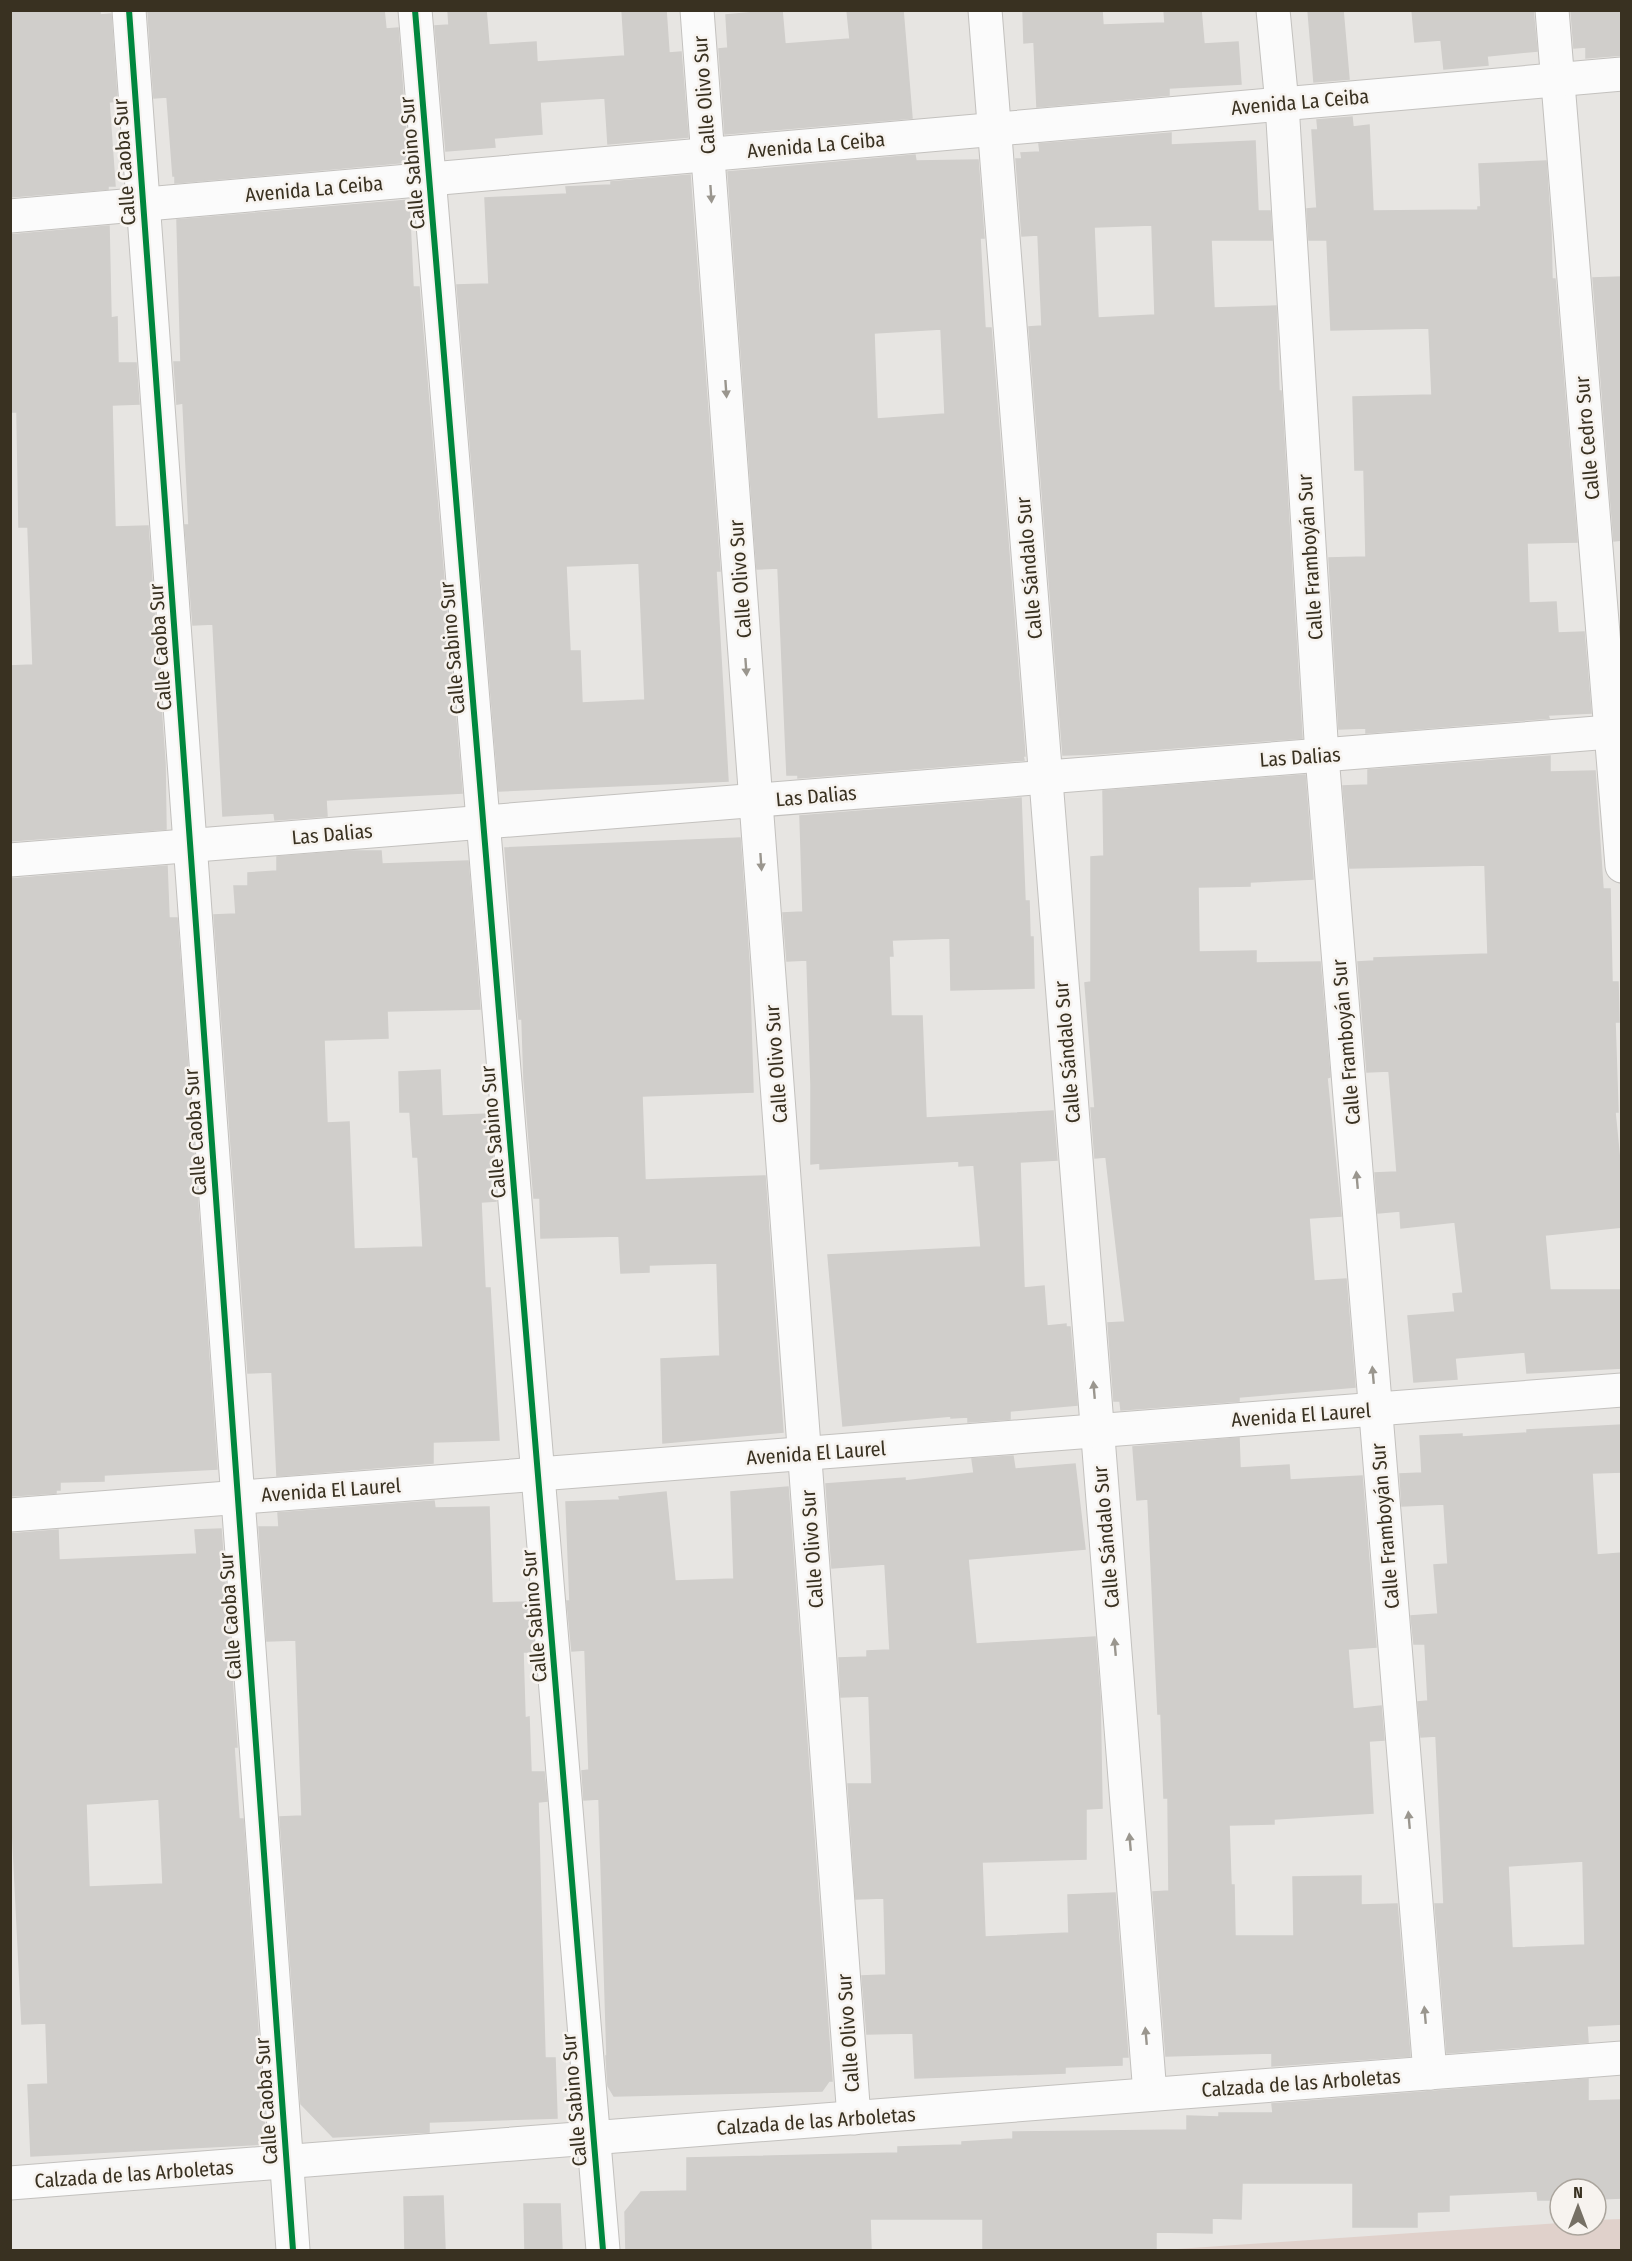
<svg xmlns="http://www.w3.org/2000/svg" width="1632" height="2261" font-family="'Fira Sans Condensed',sans-serif">
<style>
.green{fill:#e0d1cb}
.building{fill:#d0cecb;stroke:#d0cecb;stroke-width:1.5;fill-rule:evenodd}
.lines{fill:none;stroke-linecap:round;stroke-linejoin:round}
.minor-casing{stroke:#c3c1be;stroke-width:35}
.tertiary-casing{stroke:#c3c1be;stroke-width:35}
.minor{stroke:#fbfbfb;stroke-width:33}
.tertiary{stroke:#fbfbfb;stroke-width:33}
.cycleway-casing{stroke:#f7f3ef;stroke-width:10}
.cycleway{stroke:#00873e;stroke-width:6}
.oneway{fill:#9a968e}
.labels{text-anchor:middle;dominant-baseline:central;stroke-width:5;stroke-linejoin:round;paint-order:stroke}
.street-label{font-size:20px;fill:#393121;stroke:#f7f3ef}
</style>
<rect width="100%" height="100%" fill="#e7e5e2"/>
<polygon class="green" points="1621,2219 1621,2250 1162,2250 1560,2223 1560,2225 1596,2225 1596,2220"/>
<g class="building">
<polygon points="10,10 100,10 100,15 111,14 117,101 109,102 115,186 108,186 108,189 10,197"/>
<polygon points="164,10 384,10 386,29 398,28 408,162 175,183 175,176 173,176 167,97 154,98 148,12"/>
<polygon points="448,10 486,10 489,45 536,42 537,62 625,56 622,10 666,10 669,53 681,52 688,137 608,144 605,98 540,102 542,134 494,138 495,147 446,151 435,26 449,25"/>
<polygon points="782,10 785,44 850,39 847,10 903,10 912,118 725,134 719,49 728,48 726,15"/>
<polygon points="1023,10 1102,10 1103,25 1165,23 1164,10 1201,10 1204,44 1238,42 1241,84 1169,88 1169,95 1037,107 1034,42 1024,43"/>
<polygon points="1308,10 1343,10 1349,79 1314,82"/>
<polygon points="1412,10 1533,10 1537,51 1487,56 1488,65 1444,69 1441,40 1415,42"/>
<polygon points="1571,10 1622,10 1622,55 1586,58 1586,47 1574,48"/>
<polygon points="1352,117 1353,127 1369,125 1373,211 1478,210 1478,207 1481,207 1479,164 1546,161 1551,233 1552,279 1555,279 1577,542 1527,543 1529,603 1556,602 1558,633 1584,632 1591,713 1548,715 1549,718 1366,733 1366,728 1339,729 1329,558 1366,557 1364,470 1355,470 1353,397 1432,395 1429,328 1331,330 1327,240 1309,240 1307,209 1317,208 1312,130 1318,130 1317,120"/>
<path d="M1171,133v12l84,-4 3,70h12l2,29h-61l3,68 62,-2 3,85h2l21,347 -206,16 -33,1 -34,-428 13,-1 -4,-91 -16,1 -6,-77h6l-1,-6 19,-1 -1,-8zM1152,225l3,90 -57,3 -4,-91z"/>
<path d="M915,155l1,6 62,-1 6,78h-4l5,90h6l34,428h-2l1,4 -226,18v-3h-11l-9,-207 -21,1 -29,-397zM941,329l4,85 -68,5 -3,-86z"/>
<path d="M690,175l30,396h-4l12,210 -229,10 -42,-506 32,-1 -4,-86 82,-4 -1,-7 45,-2v-3zM639,563l6,137 -63,3 -2,-52h-10l-4,-85z"/>
<polygon points="409,200 413,287 419,287 462,793 326,800 327,816 275,820 274,813 223,816 213,624 193,625 185,525 189,525 183,403 177,404 174,362 181,362 177,220"/>
<polygon points="109,226 111,318 117,317 118,363 136,363 139,404 112,405 115,527 148,526 165,763 166,829 10,841 10,666 33,665 28,527 19,527 17,412 10,412 10,235"/>
<polygon points="1622,277 1622,540 1614,541 1593,278"/>
<polygon points="1550,756 1550,772 1595,771 1603,889 1610,889 1612,982 1618,982 1619,1022 1615,1022 1618,1112 1615,1112 1622,1184 1622,1227 1545,1235 1550,1290 1622,1290 1622,1368 1527,1373 1525,1352 1455,1358 1457,1379 1414,1382 1408,1316 1455,1312 1453,1294 1463,1293 1455,1222 1401,1228 1400,1211 1378,1213 1375,1173 1397,1172 1389,1071 1367,1072 1358,962 1374,961 1374,958 1488,954 1485,865 1350,868 1343,786 1368,785 1368,770"/>
<polygon points="1305,775 1313,879 1250,882 1250,886 1198,887 1199,952 1256,951 1256,963 1320,962 1330,1077 1327,1078 1341,1216 1309,1218 1314,1281 1346,1279 1355,1387 1239,1397 1239,1401 1121,1410 1120,1401 1114,1401 1108,1323 1125,1322 1106,1157 1095,1158 1091,1108 1095,1108 1085,983 1091,982 1091,857 1104,856 1103,791"/>
<polygon points="1021,798 1025,901 1029,901 1030,937 1033,937 1034,988 951,990 950,938 892,940 893,956 889,956 891,1016 922,1016 926,1118 1053,1111 1057,1160 1020,1162 1024,1288 1044,1286 1047,1326 1066,1324 1066,1327 1070,1327 1077,1405 1010,1411 1010,1419 968,1422 968,1417 951,1418 951,1416 843,1426 828,1255 981,1247 974,1165 959,1166 959,1161 820,1169 820,1163 811,1164 811,1084 807,960 787,961 783,913 803,912 800,816"/>
<polygon points="740,838 749,962 753,1092 642,1096 645,1180 765,1176 783,1432 663,1443 661,1359 720,1356 717,1263 649,1265 649,1272 621,1273 619,1236 541,1238 540,1198 534,1198 524,1079 522,1019 519,1019 518,1008 505,848"/>
<polygon points="351,851 381,851 382,864 468,861 480,1009 387,1011 388,1038 324,1040 327,1123 349,1122 354,1249 423,1247 418,1157 413,1157 410,1112 400,1112 399,1072 440,1070 442,1116 489,1114 496,1201 481,1202 485,1288 490,1288 499,1440 433,1442 433,1463 277,1476 272,1372 248,1373 214,915 236,914 234,886 248,886 248,873 277,871 277,857"/>
<polygon points="167,866 169,918 177,918 217,1469 104,1475 104,1481 60,1482 60,1490 56,1490 56,1493 10,1496 10,879"/>
<path d="M1622,1425v47l-30,1 5,82 25,-2v471l-35,2 1,16 -141,11 -12,-149h9l-8,-168 -15,1 -3,-35 10,-1 -3,-57h-11l-3,-28 27,-2 -4,-49 14,-1 -4,-60 -42,2 -2,-32 22,-1 -2,-37 42,-2v3l65,-4v-3zM1583,1861l2,84 -73,3 -4,-82z"/>
<polygon points="1239,1438 1240,1468 1289,1465 1290,1480 1362,1476 1376,1647 1348,1649 1353,1709 1381,1706 1384,1740 1369,1741 1373,1813 1274,1819 1274,1824 1229,1825 1231,1885 1234,1885 1235,1936 1294,1936 1293,1877 1361,1876 1361,1905 1397,1904 1410,2056 1272,2066 1272,2053 1166,2056 1153,1892 1169,1891 1168,1798 1164,1798 1161,1714 1158,1714 1148,1499 1137,1500 1133,1447"/>
<polygon points="1013,1456 1015,1469 1075,1464 1085,1549 968,1559 976,1644 1095,1637 1100,1697 1102,1808 1086,1809 1086,1859 982,1862 985,1937 1069,1933 1068,1895 1115,1893 1128,2057 1122,2057 1122,2065 1065,2067 1065,2073 915,2078 913,2033 867,2034 862,1976 886,1975 884,1898 856,1899 848,1784 872,1784 869,1696 841,1697 839,1658 867,1657 867,1651 890,1650 885,1564 832,1568 826,1484 905,1478 905,1481 974,1473 972,1459"/>
<polygon points="788,1487 832,2081 829,2081 822,2091 614,2096 608,2086 606,2056 607,2056 599,1799 584,1800 582,1771 589,1770 585,1650 572,1651 567,1601 570,1601 566,1502 620,1500 619,1497 666,1492 675,1581 734,1579 731,1492"/>
<polygon points="434,1501 435,1508 489,1507 492,1603 530,1602 534,1652 523,1652 525,1718 529,1717 531,1772 544,1772 547,1801 538,1802 545,2058 555,2058 557,2118 429,2122 429,2132 333,2137 301,2104 280,1817 302,1816 296,1640 267,1641 259,1527 279,1527 278,1513"/>
<path d="M221,1529l16,218h-3l5,72h4l23,325 -235,12 -3,-71 20,-1 -2,-61 -24,1 -12,-243v-247l48,-4 1,30 138,-6 -2,-24zM159,1799l4,85 -74,3 -3,-83z"/>
<polygon points="1588,2079 1588,2101 1622,2100 1622,2198 1596,2199 1596,2189 1560,2189 1560,2200 1538,2200 1537,2191 1449,2195 1449,2211 1417,2212 1417,2227 1353,2227 1353,2183 1242,2183 1241,2219 1212,2218 1212,2233 1156,2232 1156,2250 983,2250 983,2219 870,2219 871,2250 626,2250 625,2212 641,2192 687,2191 687,2158 898,2153 898,2147 962,2145 962,2142 1013,2139 1013,2132 1187,2130 1187,2116 1219,2117 1219,2113 1273,2113 1272,2104"/>
<polygon points="443,2196 445,2250 405,2250 404,2197"/>
<polygon points="524,2204 560,2204 562,2250 525,2250"/>
</g>
<g class="lines">
<g class="minor-casing">
<g id="minor">
<polyline points="129,10 293,2250"/>
<polyline points="415,10 603,2250"/>
<polyline points="697,10 854,2118"/>
<polyline points="985,10 1150,2094"/>
<polyline points="1273,10 1282,104 1322,756 1430,2073"/>
<polyline points="1552,10 1622,866"/>
<polyline points="10,216 1622,74"/>
<polyline points="10,860 1622,731"/>
<polyline points="10,1515 1622,1390"/>
</g>
</g>
<g class="tertiary-casing">
<polyline id="tertiary" points="10,2183 1622,2058"/>
</g>
<use href="#minor" class="minor"/>
<use href="#tertiary" class="tertiary"/>
<g class="cycleway-casing">
<g id="cycleway">
<polyline points="129,10 293,2250"/>
<polyline points="415,10 603,2250"/>
</g>
</g>
<use href="#cycleway" class="cycleway"/>
</g>
<defs><path id="oneway-solid" d="M-6-.8H1V-3.2L6.5 0L1 3.2V.8H-6Z" transform="scale(1.5)"/></defs>
<g class="oneway">
<use href="#oneway-solid" transform="translate(711 194) rotate(86)"/>
<use href="#oneway-solid" transform="translate(726 389) rotate(86)"/>
<use href="#oneway-solid" transform="translate(746 667) rotate(86)"/>
<use href="#oneway-solid" transform="translate(761 862) rotate(86)"/>
<use href="#oneway-solid" transform="translate(1357 1180) rotate(-95)"/>
<use href="#oneway-solid" transform="translate(1373 1375) rotate(-95)"/>
<use href="#oneway-solid" transform="translate(1094 1390) rotate(-95)"/>
<use href="#oneway-solid" transform="translate(1115 1647) rotate(-95)"/>
<use href="#oneway-solid" transform="translate(1409 1820) rotate(-95)"/>
<use href="#oneway-solid" transform="translate(1130 1842) rotate(-95)"/>
<use href="#oneway-solid" transform="translate(1425 2015) rotate(-95)"/>
<use href="#oneway-solid" transform="translate(1146 2036) rotate(-95)"/>
</g>
<g class="labels">
<g class="street-label">
<text transform="translate(704 95) rotate(-94)">Calle Olivo Sur</text>
<text transform="translate(1300 102) rotate(-5)">Avenida La Ceiba</text>
<text transform="translate(816 145) rotate(-5)">Avenida La Ceiba</text>
<text transform="translate(124 162) rotate(-94)">Calle Caoba Sur</text>
<text transform="translate(412 163) rotate(-95)">Calle Sabino Sur</text>
<text transform="translate(314 189) rotate(-5)">Avenida La Ceiba</text>
<text transform="translate(1587 438) rotate(-95)">Calle Cedro Sur</text>
<text transform="translate(1310 557) rotate(-94)">Calle Framboyán Sur</text>
<text transform="translate(1029 568) rotate(-95)">Calle Sándalo Sur</text>
<text transform="translate(740 579) rotate(-94)">Calle Olivo Sur</text>
<text transform="translate(160 647) rotate(-94)">Calle Caoba Sur</text>
<text transform="translate(452 648) rotate(-95)">Calle Sabino Sur</text>
<text transform="translate(1300 757) rotate(-4)">Las Dalias</text>
<text transform="translate(816 796) rotate(-5)">Las Dalias</text>
<text transform="translate(332 834) rotate(-5)">Las Dalias</text>
<text transform="translate(1346 1042) rotate(-95)">Calle Framboyán Sur</text>
<text transform="translate(1067 1052) rotate(-95)">Calle Sándalo Sur</text>
<text transform="translate(776 1064) rotate(-94)">Calle Olivo Sur</text>
<text transform="translate(195 1132) rotate(-94)">Calle Caoba Sur</text>
<text transform="translate(493 1132) rotate(-95)">Calle Sabino Sur</text>
<text transform="translate(1301 1415) rotate(-4)">Avenida El Laurel</text>
<text transform="translate(816 1453) rotate(-4)">Avenida El Laurel</text>
<text transform="translate(331 1490) rotate(-4)">Avenida El Laurel</text>
<text transform="translate(1385 1526) rotate(-95)">Calle Framboyán Sur</text>
<text transform="translate(1106 1537) rotate(-95)">Calle Sándalo Sur</text>
<text transform="translate(812 1549) rotate(-94)">Calle Olivo Sur</text>
<text transform="translate(230 1616) rotate(-94)">Calle Caoba Sur</text>
<text transform="translate(534 1616) rotate(-95)">Calle Sabino Sur</text>
<text transform="translate(848 2033) rotate(-94)">Calle Olivo Sur</text>
<text transform="translate(1301 2083) rotate(-4)">Calzada de las Arboletas</text>
<text transform="translate(574 2100) rotate(-95)">Calle Sabino Sur</text>
<text transform="translate(266 2101) rotate(-94)">Calle Caoba Sur</text>
<text transform="translate(816 2121) rotate(-4)">Calzada de las Arboletas</text>
<text transform="translate(134 2174) rotate(-4)">Calzada de las Arboletas</text>
</g>
</g>
<rect width="1632" height="2261" fill="none" stroke="#393121" stroke-width="24"/>
<g transform="translate(1578 2207)"><circle r="28" fill="#f7f3ef" stroke="#aba59d" stroke-width="1.5"/>
<path d="M0-4.5L10 22L0 15L-10 22Z" fill="#767065"/>
<text y="-9" font-size="16" font-weight="bold" text-anchor="middle" fill="#393121">N</text>
</g>
</svg>
